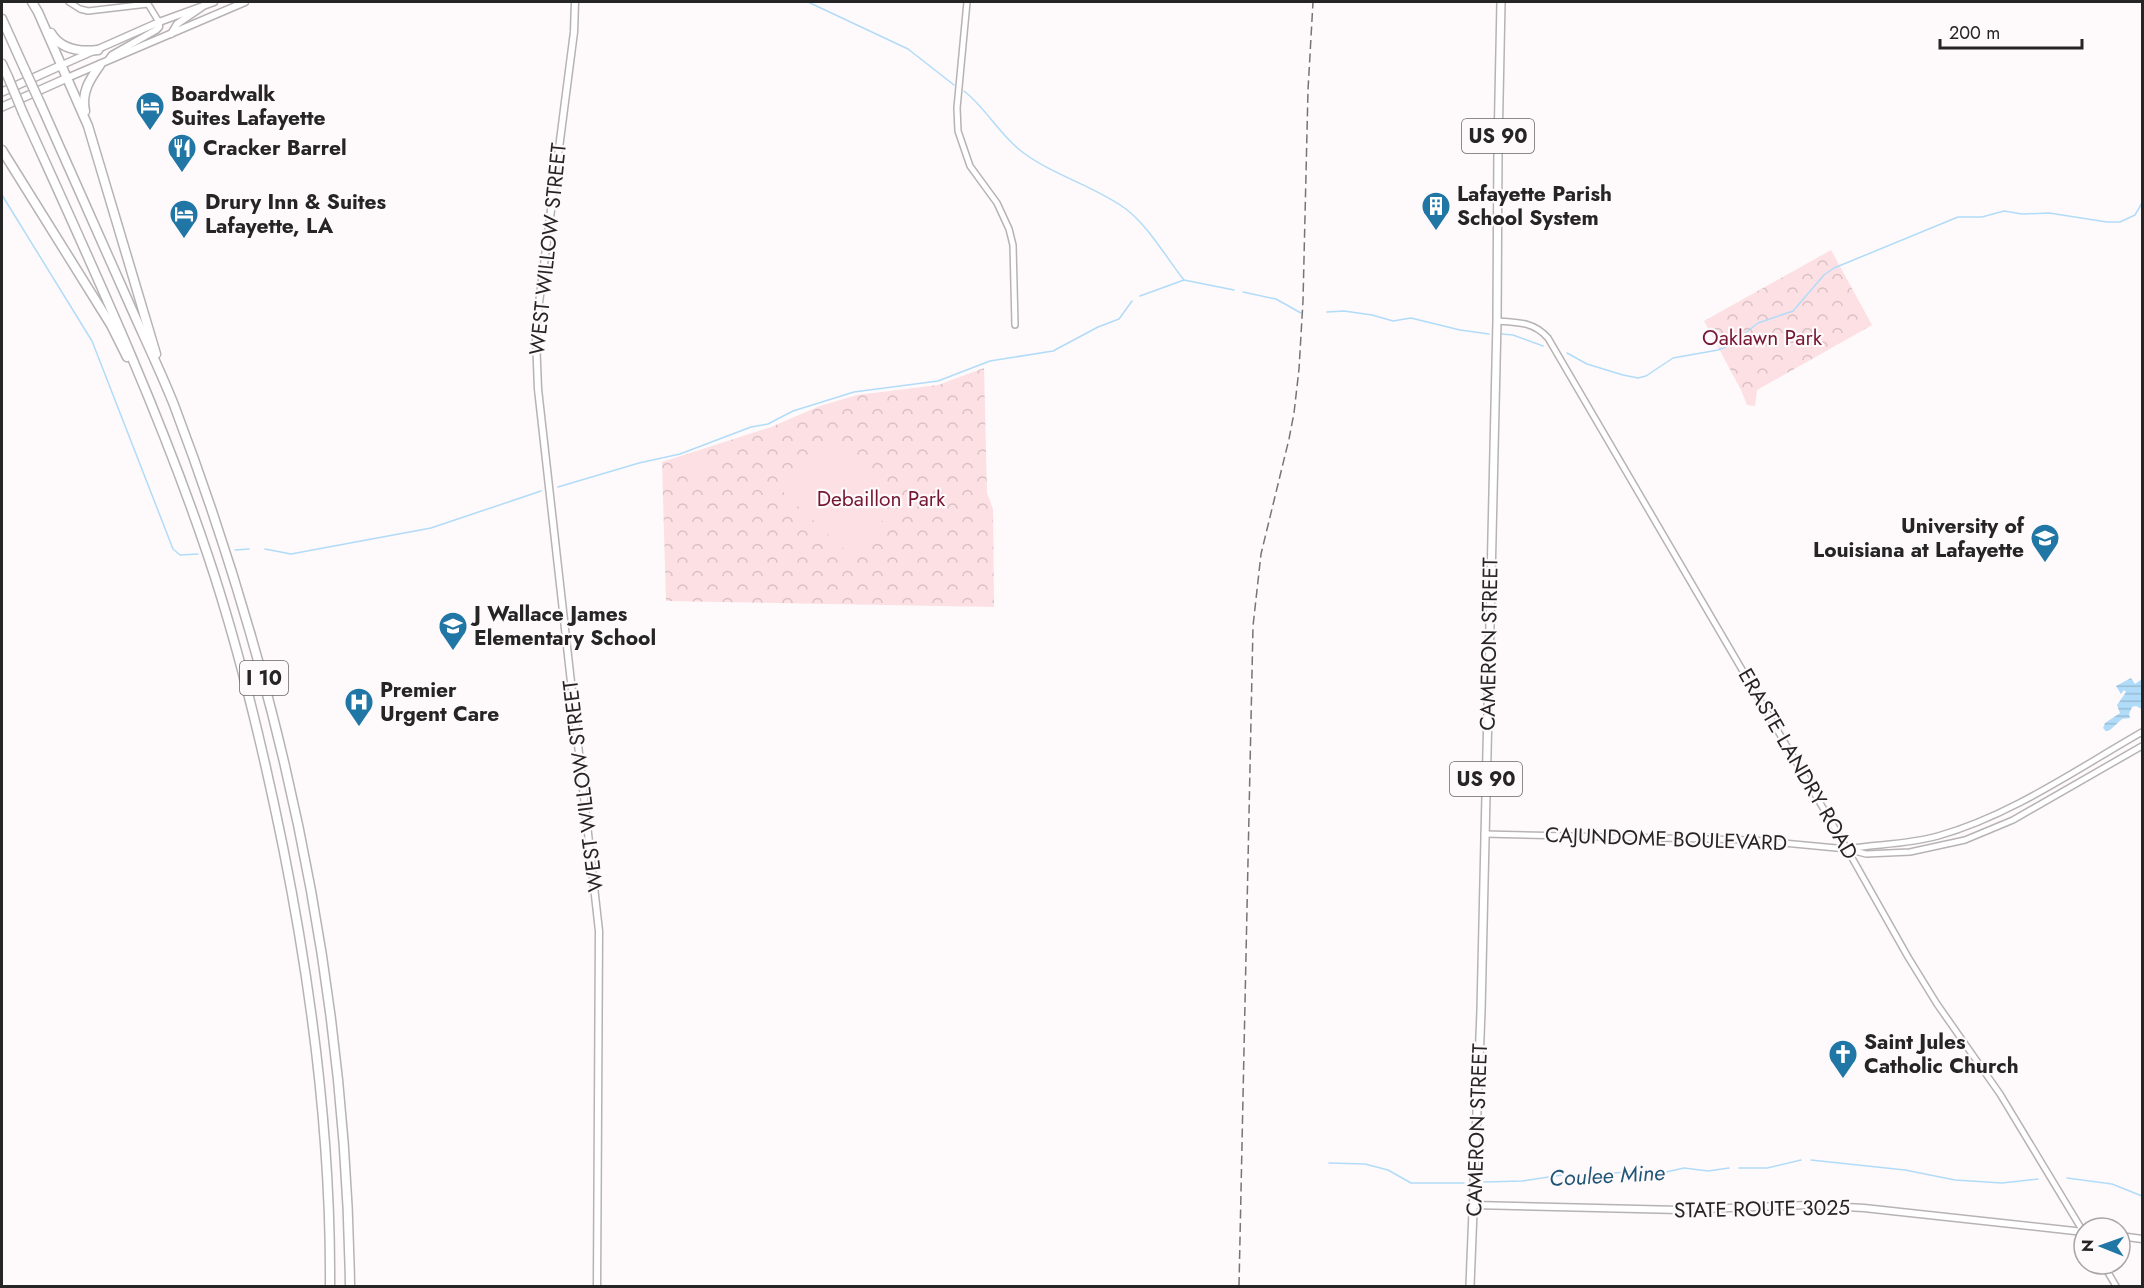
<svg xmlns="http://www.w3.org/2000/svg" width="2144" height="1288" font-family="Jost,sans-serif">
<style>
.forest{fill:url(#forest-crowns)}
.pitch{fill:#fce0e4}
.water{fill:url(#water-rules)}
.lines{fill:none;stroke-linecap:round;stroke-linejoin:round}
.stream{stroke:#b1dcf9;stroke-width:1.5}
.tertiary-casing{stroke:#b7b3b4;stroke-width:8}
.secondary-casing{stroke:#b7b3b4;stroke-width:9}
.primary-casing{stroke:#b7b3b4;stroke-width:10}
.motorway-casing{stroke:#b7b3b4;stroke-width:11}
.tertiary{stroke:#fff;stroke-width:5}
.secondary{stroke:#fff;stroke-width:6}
.primary{stroke:#fff;stroke-width:7}
.motorway{stroke:#fff;stroke-width:8}
.rail{stroke:#777475;stroke-width:1.5;stroke-dasharray:9 4.5;stroke-linecap:butt}
.motorway-bridge-casing{stroke:#b7b3b4;stroke-width:11;stroke-linecap:butt}
.motorway-bridge{stroke:#fff;stroke-width:8}
.labels{text-anchor:middle;dominant-baseline:central;stroke-width:4.5;stroke-linejoin:round;paint-order:stroke}
.shield{fill:#fef9fa;stroke:#676565;stroke-width:1.5}
.shield-label{font-size:20px;font-weight:bold;fill:#262525}
.poi-label{font-size:21px;font-weight:bold;fill:#262525;stroke:#fef9fa;text-anchor:start}
.street-label{font-size:21px;fill:#262525;stroke:#fef9fa}
.park-label{font-size:21px;fill:#751634;stroke:#fef9fa}
.water-label{font-size:22px;font-style:italic;fill:#1f5676;stroke:#fef9fa}
</style>
<defs>
<pattern id="forest-crowns" width="20" height="18" patternUnits="userSpaceOnUse" patternTransform="scale(1.5)"><rect width="20" height="18" fill="#fce0e4"/><path d="M2 6a3 3 0 1 1 6 0M12 15a3 3 0 1 1 6 0" fill="none" stroke="#d8c0c3"/></pattern>
<pattern id="water-rules" width="6" height="5" patternUnits="userSpaceOnUse" patternTransform="scale(1.5)"><rect width="6" height="5" fill="#b1dcf9"/><path d="M0 2.5h6" fill="none" stroke="#98bdd5"/></pattern>
</defs>
<rect width="100%" height="100%" fill="#fef9fa"/>
<g class="forest">
<polygon points="1831,250 1872,325 1757,390 1755,406 1747,405 1741,390 1704,321"/>
<polygon points="984,368 987,493 993,509 994,607 666,601 662,462 771,427 820,406 857,395 938,385"/>
</g>
<g class="pitch">
<polygon points="830,434 833,434 892,485 882,498 887,516 851,553 849,554 781,490 781,486"/>
<polygon points="692,463 705,463 706,483 692,483"/>
</g>
<polygon class="water" points="2131,678 2135,684 2142,679 2142,709 2136,706 2132,707 2129,714 2130,718 2122,719 2110,730 2106,731 2103,728 2105,723 2120,713 2117,705 2126,692 2124,690 2121,694 2116,686"/>
<g class="lines">
<g class="stream">
<polyline points="808,2 908,49 954,85"/>
<path d="M964,91c22,17 35,43 57,60 31,24 74,35 105,58 24,19 39,47 58,71l50,10"/>
<polyline points="2,195 92,341 173,549 180,555 198,554"/>
<polyline points="1243,292 1276,299 1301,313"/>
<polyline points="1140,296 1184,280"/>
<polyline points="1327,312 1344,311 1372,315 1393,321 1411,318 1460,330 1489,334"/>
<polyline points="1502,334 1513,335 1543,346"/>
<polyline points="1567,353 1587,364 1623,375 1638,378 1646,376 1673,358 1718,350 1730,345 1758,323 1793,311 1824,275 1834,268 1958,217 1982,217 2004,211 2022,214 2049,213 2107,222 2120,222 2135,215 2142,203"/>
<polyline points="558,487 639,463 680,454 751,427 768,424 793,411 854,392 938,381 990,361 1053,351 1098,327 1119,319 1132,301"/>
<polyline points="265,549 291,554 431,528 541,491"/>
<polyline points="235,550 249,549"/>
<polyline points="1811,1160 1905,1170 1955,1180 2002,1183 2038,1179"/>
<polyline points="1329,1163 1365,1164 1388,1170 1411,1183 1464,1183"/>
<polyline points="1739,1168 1767,1168 1801,1160"/>
<polyline points="2067,1178 2112,1184 2142,1196"/>
<polyline points="1484,1182 1522,1181 1562,1175 1598,1175 1633,1171 1662,1173 1684,1168 1708,1171 1729,1168"/>
</g>
<g class="tertiary-casing">
<g id="tertiary">
<polyline points="69,2 80,9 88,11 148,4 159,22"/>
<polyline points="967,2 957,108 958,131 970,166 997,203 1009,229 1013,245 1015,325"/>
<path d="M1497,321c20,1 37,1 51,17l299,511 61,108 29,47 63,90 84,139"/>
<polyline points="1484,834 1753,840 1847,849 1866,854 1910,852 1965,840 2013,820 2142,746"/>
<path d="M1852,848c29,-4 58,-4 86,-12 74,-21 139,-67 204,-104"/>
<polyline points="2103,1264 2116,1286"/>
</g>
</g>
<g class="secondary-casing">
<g id="secondary">
<polyline points="575,2 574,32 539,303 536,338 538,389 599,931 597,1286"/>
<polyline points="171,34 177,24 202,7"/>
<polyline points="109,59 112,55 156,30 159,27 159,22"/>
<polyline points="62,65 159,22 214,2"/>
<polyline points="67,78 245,2"/>
<polyline points="1474,1205 1679,1210 1808,1205 1864,1208 2084,1232"/>
<polyline points="2120,1236 2142,1239"/>
</g>
</g>
<g class="primary-casing">
<g id="primary">
<polyline points="2,92 62,65"/>
<polyline points="2,107 67,78"/>
<polyline points="1470,1286 1481,1011 1497,321 1498,147 1501,2"/>
</g>
</g>
<g class="motorway-casing">
<g id="motorway">
<polyline points="32,2 38,12 88,126 156,354"/>
<polyline points="2,19 25,70"/>
<path d="M51,33c10,17 29,19 47,17"/>
<polyline points="2,64 8,77"/>
<path d="M41,105c29,66 59,132 88,198 15,34 31,67 45,102 107,282 172,579 176,881"/>
<path d="M85,111c-4,-19 5,-32 15,-46"/>
<path d="M23,113c66,146 134,291 185,443 32,95 55,193 75,291 29,144 48,292 47,439"/>
<polyline points="2,150 111,325 127,357"/>
</g>
</g>
<use href="#tertiary" class="tertiary"/>
<use href="#secondary" class="secondary"/>
<use href="#primary" class="primary"/>
<use href="#motorway" class="motorway"/>
<polyline class="rail" points="1239,1286 1253,626 1261,554 1289,439 1294,413 1299,369 1303,301 1308,90 1313,2"/>
<g class="motorway-bridge-casing">
<g id="motorway-bridge">
<polyline points="25,70 41,105"/>
<polyline points="8,77 23,113"/>
</g>
</g>
<use href="#motorway-bridge" class="motorway-bridge"/>
</g>
<defs>
<g id="hotel-pin" transform="scale(1.5)"><path d="M0 17L-7.5 6A9.5 9.5 0 1 1 7.5 6Z" fill="#2077a6" stroke="#fef9fa"/><path d="M-6-4.5h1.5V1H6V5H4.5V3h-9V5H-6ZM-4 0a1.8 1.8 0 1 1 3.6 0ZM.5 0V-2.5h3Q6-2.5 6 0Z" fill="#fff"/></g>
<g id="restaurant-pin" transform="scale(1.5)"><path d="M0 17L-7.5 6A9.5 9.5 0 1 1 7.5 6Z" fill="#2077a6" stroke="#fef9fa"/><path d="M-5-6h1v4h1v-4h1v4h1v-4h1v5L-1.5 .5V6h-2V.5L-5-1ZM5-6V6H3V1.5H1.5Q1.5-4 5-6Z" fill="#fff"/></g>
<g id="building-pin" transform="scale(1.5)"><path d="M0 17L-7.5 6A9.5 9.5 0 1 1 7.5 6Z" fill="#2077a6" stroke="#fef9fa"/><path d="M-4-6H4V6H1V3H-1V6H-4ZM-2.5-4.3h1.7v1.8h-1.7ZM.8-4.3h1.7v1.8H.8ZM-2.5-1h1.7V.8h-1.7ZM.8-1h1.7V.8H.8Z" fill="#fff"/></g>
<g id="university-pin" transform="scale(1.5)"><path d="M0 17L-7.5 6A9.5 9.5 0 1 1 7.5 6Z" fill="#2077a6" stroke="#fef9fa"/><path d="M0-5L7-2L0 1L-7-2ZM-4 1L0 2.5L4 1V4Q0 6-4 4Z" fill="#fff"/></g>
<g id="school-pin" transform="scale(1.5)"><path d="M0 17L-7.5 6A9.5 9.5 0 1 1 7.5 6Z" fill="#2077a6" stroke="#fef9fa"/><path d="M0-5L7-2L0 1L-7-2ZM-4 1L0 2.5L4 1V4Q0 6-4 4Z" fill="#fff"/></g>
<g id="hospital-pin" transform="scale(1.5)"><path d="M0 17L-7.5 6A9.5 9.5 0 1 1 7.5 6Z" fill="#2077a6" stroke="#fef9fa"/><path d="M-5-5h3v3.5h4V-5h3V5h-3V1.5h-4V5h-3Z" fill="#fff"/></g>
<g id="church-pin" transform="scale(1.5)"><path d="M0 17L-7.5 6A9.5 9.5 0 1 1 7.5 6Z" fill="#2077a6" stroke="#fef9fa"/><path d="M-1.2-6h2.4v3.5h3.3v2.4h-3.3V6h-2.4V-.1h-3.3v-2.4h3.3Z" fill="#fff"/></g>
</defs>
<g fill-rule="evenodd">
<use href="#hotel-pin" x="150" y="106"/>
<use href="#restaurant-pin" x="182" y="148"/>
<use href="#building-pin" x="1436" y="206"/>
<use href="#hotel-pin" x="184" y="214"/>
<use href="#university-pin" x="2045" y="538"/>
<use href="#school-pin" x="453" y="626"/>
<use href="#hospital-pin" x="359" y="702"/>
<use href="#church-pin" x="1843" y="1054"/>
</g>
<g class="labels">
<g class="shield">
<rect x="1462" y="119" width="72" height="34" rx="4.5"/>
<rect x="240" y="661" width="48" height="34" rx="4.5"/>
<rect x="1450" y="762" width="72" height="34" rx="4.5"/>
</g>
<g class="shield-label">
<text x="1498" y="136">US 90</text>
<text x="264" y="678">I 10</text>
<text x="1486" y="779">US 90</text>
</g>
<g class="poi-label">
<text x="171" y="94">Boardwalk<tspan x="171" dy="24">Suites Lafayette</tspan></text>
<text x="203" y="148">Cracker Barrel</text>
<text x="1457" y="194">Lafayette Parish<tspan x="1457" dy="24">School System</tspan></text>
<text x="205" y="202">Drury Inn &amp; Suites<tspan x="205" dy="24">Lafayette, LA</tspan></text>
<text x="2024" y="526" text-anchor="end">University of<tspan x="2024" dy="24">Louisiana at Lafayette</tspan></text>
<text x="474" y="614">J Wallace James<tspan x="474" dy="24">Elementary School</tspan></text>
<text x="380" y="690">Premier<tspan x="380" dy="24">Urgent Care</tspan></text>
<text x="1864" y="1042">Saint Jules<tspan x="1864" dy="24">Catholic Church</tspan></text>
</g>
<g class="street-label">
<text transform="translate(548 249) rotate(-84)">WEST WILLOW STREET</text>
<text transform="translate(1489 644) rotate(-89)">CAMERON STREET</text>
<text transform="translate(1798 764) rotate(60)">ERASTE LANDRY ROAD</text>
<text transform="translate(583 786) rotate(-97)">WEST WILLOW STREET</text>
<text transform="translate(1666 839) rotate(2)">CAJUNDOME BOULEVARD</text>
<text transform="translate(1477 1130) rotate(-88)">CAMERON STREET</text>
<text transform="translate(1762 1209) rotate(-1)">STATE ROUTE 3025</text>
</g>
<g class="park-label">
<text x="1762" y="338">Oaklawn Park</text>
<text x="881" y="499">Debaillon Park</text>
</g>
<g class="water-label">
<text transform="translate(1607 1175) rotate(-3)">Coulee Mine</text>
</g>
</g>
<rect width="2144" height="1288" fill="none" stroke="#262525" stroke-width="6"/>
<g transform="translate(2102 1246) rotate(271)"><circle r="28" fill="#fef9fa" stroke="#a8a4a5" stroke-width="1.5"/>
<path d="M0-4.5L10 22L0 15L-10 22Z" fill="#2077a6"/>
<text y="-9" font-size="16" font-weight="bold" text-anchor="middle" fill="#262525">N</text>
</g>
<path d="M1940 39v9h142v-9" fill="none" stroke="#262525" stroke-width="3"/>
<text x="1949" y="39" font-size="18" fill="#262525" stroke="#fef9fa" stroke-width="4.5" paint-order="stroke">200 m</text>
</svg>
